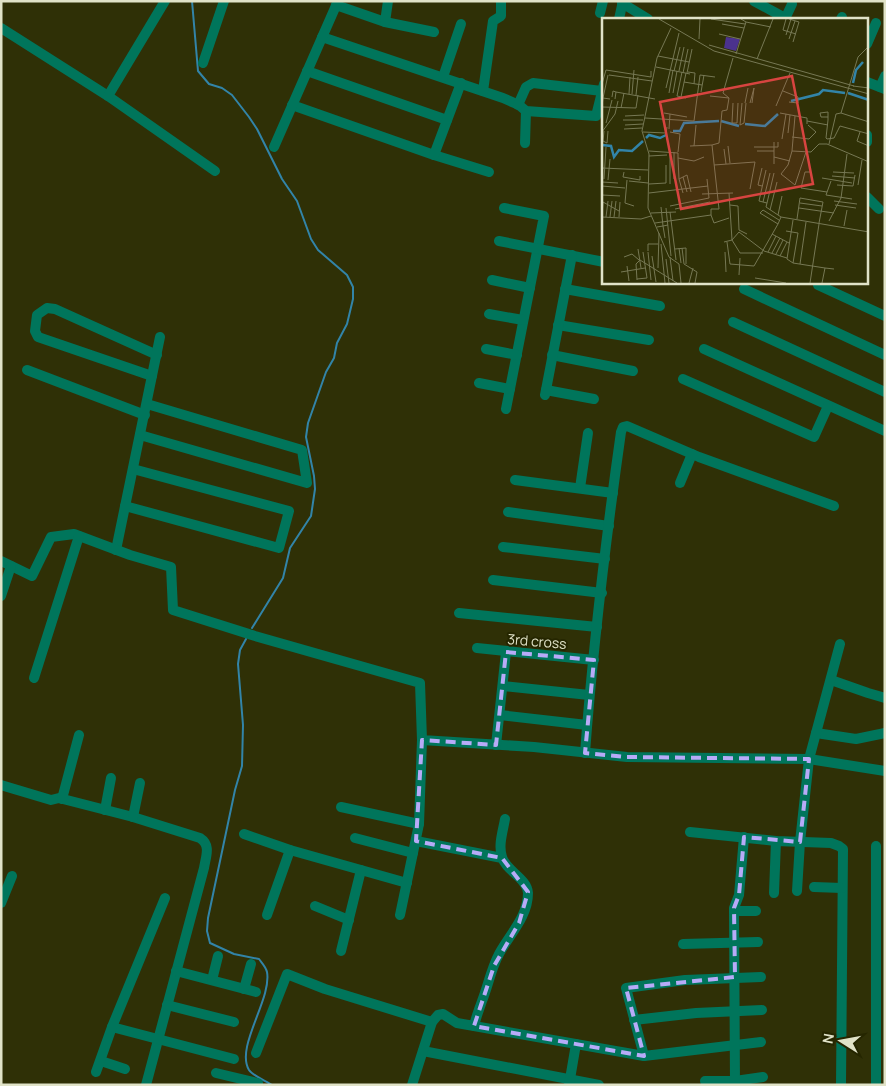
<svg xmlns="http://www.w3.org/2000/svg" width="886" height="1086" font-family="Manrope,sans-serif">
<style>
.lines{fill:none;stroke-linecap:round;stroke-linejoin:round}
.stream{stroke:#3284a8;stroke-width:2}
.minor{stroke:#00755b;stroke-width:10}
.marked{fill:none;stroke:#b7abf8;stroke-width:4;stroke-dasharray:10 6;stroke-linejoin:round}
.labels{text-anchor:middle;dominant-baseline:central;stroke-width:4;stroke-linejoin:round;paint-order:stroke}
.street-label{font-size:14px;fill:#e1e3c8;stroke:#252600}
.inset-river{fill:none;stroke:#3284a8;stroke-width:2.5}
.inset-road{fill:none;stroke:#767854;stroke-width:1}
.view{fill:#d84440;fill-opacity:0.15;stroke:#d84440;stroke-width:2.5}
.inset-edge{fill:none;stroke:#e1e3c8;stroke-width:2.5}
</style>
<rect width="100%" height="100%" fill="#2f3006"/>
<g class="lines">
<g class="stream">
<polyline points="192,1 198,71 209,84 222,88 232,95 249,117 257,129 282,179 297,201 311,239 318,250 347,275 353,287 353,299 347,324 337,343 334,358 326,372 308,423 306,437 314,476 315,489 311,516 290,548 283,578 252,628"/>
<path d="M246,639l-6,11 -2,14 5,61 -1,41 -7,24 -27,128 -1,13 3,12 24,11 25,5c3,4 7,8 8,13 5,27 -32,75 -18,98 4,6 17,11 23,15"/>
</g>
<g class="minor">
<polyline points="754,1 785,18"/>
<polyline points="622,3 648,19"/>
<polyline points="336,5 385,22 434,32"/>
<polyline points="600,13 603,1"/>
<polyline points="619,19 623,1"/>
<polyline points="785,19 792,4"/>
<polyline points="841,19 842,17"/>
<polyline points="385,22 388,1"/>
<polyline points="1,28 108,96 215,171"/>
<polyline points="322,37 503,98 519,105 526,111 596,116 604,84"/>
<polyline points="867,44 876,23"/>
<polyline points="203,63 224,1"/>
<polyline points="307,71 447,120"/>
<polyline points="443,77 461,24"/>
<polyline points="867,82 885,89"/>
<polyline points="880,87 885,76"/>
<polyline points="483,91 493,21 501,16 501,1"/>
<polyline points="108,96 165,1"/>
<polyline points="292,105 434,155 489,172"/>
<polyline points="518,105 526,87 533,83 602,91"/>
<polyline points="867,135 867,142"/>
<polyline points="525,143 526,111"/>
<polyline points="274,147 338,1"/>
<polyline points="434,155 461,83"/>
<polyline points="867,197 879,209"/>
<polyline points="504,208 544,216 506,409"/>
<polyline points="499,241 604,262"/>
<polyline points="492,280 530,288"/>
<polyline points="818,285 885,316"/>
<polyline points="565,289 660,306"/>
<polyline points="744,289 885,355"/>
<polyline points="489,314 523,320"/>
<polyline points="733,322 885,392"/>
<polyline points="558,325 649,340"/>
<polyline points="486,349 517,355"/>
<polyline points="704,349 885,431"/>
<polyline points="552,355 633,371"/>
<polyline points="27,370 145,415"/>
<polyline points="152,376 38,337 35,331 37,315 47,308 55,309 157,355"/>
<polyline points="683,379 814,437 828,406"/>
<polyline points="479,383 510,389"/>
<polyline points="546,390 594,399"/>
<polyline points="545,395 572,255"/>
<polyline points="140,435 307,483 302,450 147,404"/>
<polyline points="515,480 613,493"/>
<polyline points="680,483 692,454"/>
<polyline points="580,488 588,433"/>
<polyline points="125,506 279,548 289,511 133,469"/>
<polyline points="508,512 609,526"/>
<polyline points="503,547 605,559"/>
<polyline points="116,550 160,337"/>
<polyline points="1,561 32,576 51,537 74,534 130,555 171,567 173,610 255,636 420,683 422,740 534,747 627,757 809,759 885,771"/>
<polyline points="493,580 602,593"/>
<polyline points="1,596 11,566"/>
<polyline points="459,613 597,627"/>
<polyline points="477,648 594,660"/>
<polyline points="34,678 79,536"/>
<polyline points="831,680 868,693 885,698"/>
<polyline points="503,686 589,695"/>
<polyline points="500,715 587,725"/>
<polyline points="816,733 856,739 885,733"/>
<polyline points="496,745 506,652"/>
<path d="M585,753c8,-107 21,-215 36,-321l2,-5 4,-1 72,31 135,49"/>
<path d="M1,785l50,15 8,-2 74,19 67,21c11,7 6,18 4,30l-58,217"/>
<polyline points="62,799 79,735"/>
<polyline points="341,807 419,824"/>
<polyline points="105,810 111,778"/>
<polyline points="133,817 140,783"/>
<polyline points="690,832 776,841 831,843 839,846 843,849 841,1085"/>
<polyline points="244,834 290,850 407,883"/>
<polyline points="355,838 413,853"/>
<polyline points="416,841 502,858"/>
<polyline points="814,887 842,888"/>
<polyline points="797,891 800,842 809,759 840,644"/>
<polyline points="774,893 776,841"/>
<polyline points="1,903 12,876"/>
<polyline points="315,906 349,920"/>
<polyline points="734,911 756,911"/>
<polyline points="267,915 290,850"/>
<polyline points="400,915 419,824 422,740"/>
<polyline points="683,944 758,942"/>
<polyline points="341,951 361,870"/>
<polyline points="176,971 256,992"/>
<polyline points="212,980 218,956"/>
<polyline points="244,989 251,964"/>
<polyline points="167,1005 234,1022"/>
<polyline points="634,1020 696,1013 762,1010"/>
<polyline points="474,1026 644,1056 761,1042"/>
<polyline points="112,1027 234,1059"/>
<polyline points="423,1051 599,1085"/>
<polyline points="256,1053 287,974 325,989 432,1022"/>
<polyline points="644,1056 626,988 685,980 761,977"/>
<polyline points="101,1061 125,1069"/>
<polyline points="96,1072 112,1027 165,898"/>
<polyline points="216,1073 258,1083 258,1085"/>
<polyline points="705,1081 735,1081 763,1077"/>
<path d="M412,1085l20,-63 6,-7 5,-1 14,9 17,3c2,-9 5,-16 8,-25 6,-15 9,-32 17,-47 10,-19 29,-37 29,-61 -1,-15 -22,-22 -26,-36 -4,-12 1,-26 3,-38"/>
<polyline points="569,1085 576,1044"/>
<polyline points="735,1085 734,908 739,895 744,837"/>
<polyline points="876,1085 876,846"/>
</g>
</g>
<path class="marked" d="M506,652l88,8 -9,93 42,4 182,2 -9,83 -56,-5 -5,58 -5,13 1,69 -109,11 18,68 -170,-30 20,-60 25,-43 9,-31 -26,-34 -86,-17 6,-101 74,5z"/>
<g class="labels">
<g class="street-label">
<text transform="translate(537 641) rotate(5)">3rd cross</text>
</g>
</g>
<g transform="translate(602 18)">
<rect width="266" height="266" fill="#2f3006"/>
<path d="M124,19l14,2 -4,12 -12,-3z" fill="#4b328e"/>
<path class="inset-river" d="M251,65l3,-13 7,-8M246,75l21,7M189,83l28,-7 4,-4 22,3M119,103l18,5M143,106l20,2 13,-12M71,113h7l4,-8 35,-2M44,120l3,-3 11,3 6,-3M0,127l9,1 3,11 5,-7 13,1 11,-10"/>
<path class="inset-road" d="M57,1l55,32 155,43M109,1l34,5M184,1l-3,11 13,4M187,1l10,3 -6,20M144,4l25,5M120,6l22,4M69,10l-14,30 -15,73 7,23 -1,54 21,49 10,7 2,19M117,16l21,5M184,17l5,-16M97,21l1,-20M187,21l6,-18M107,27l145,41M267,28l-11,11 -17,56 28,9M134,36l10,-32 -5,-3M56,38l31,6M155,41l16,-40M54,49l34,7M72,53l6,-24M77,53l5,-24M80,54l-5,24 9,2M86,54l7,1 -1,11M81,55l5,-24M85,55l5,-24M7,57l43,6M82,64l18,3M0,66l4,-14 45,7v-6M251,68l16,2M64,70l13,-55M181,73l15,6v6l-9,-1M14,74l39,7M99,74l3,-17M67,75l4,-23M71,75l4,-22M27,76l1,-17M30,76l2,-24M34,77l2,-18M108,78l19,2M10,79l1,-6 3,1 -1,7M79,79l5,-24M1,80l5,-23M131,85l-1,20h5l1,-20M140,85l-2,22 4,-2 2,-20M143,85l3,-15M148,85l4,-15 -2,15M174,88l14,-33M0,89l34,1 2,-13M0,89l1,-9 7,1M19,90l3,-15M62,95l23,4M178,95l27,5v6M23,98l19,-1M193,98l-3,35 19,1 8,-8h8l42,18M226,99h-7l-1,-4 8,-1v8l-2,18 1,1 7,-1 6,-12 29,8M43,100l49,3 6,-46 15,2M21,102h20M205,103l21,4M4,105l6,-23M23,107l18,-1M22,111l18,-1M67,111l1,-15M2,113l-1,10 4,2 1,-12M0,114l13,-18 3,-13M41,114l23,1 1,-6M68,114l10,2 -2,18M258,114l-3,9 12,5M186,115l2,-18M190,119l17,2 7,-7 -8,-7M180,121l4,-25M227,126l7,-30 5,-1M88,128l22,-1M92,128l2,-21M126,128l2,17M152,129h24v-5M122,131l2,15M47,133l29,2v5l16,3 10,-4M155,133h17M190,133l-4,14 -7,9 14,11 11,-33M68,134v32M72,134v27M47,138l18,-1M172,139l16,4M76,140l1,21 4,14M172,146v-22M112,147l41,-3 -5,27M0,150l46,2M164,152l-7,31 8,2 7,-30M22,154l-1,5 17,3v-4M208,154h-5l-4,16 26,4M231,154l21,1M230,158l23,2M81,159l4,15M220,160l30,5M2,161l2,-32M77,161l8,-4 4,17M6,162l2,-21M25,162l-2,23 9,3M27,163l19,2M229,163l-5,14 26,4M0,164l16,1M47,166l17,-1v-18M235,167l16,1 2,-11M256,167l4,-25M0,168l23,2M160,168l-4,-1 4,-17M47,175l59,-7M100,176l31,-1M0,177l18,1M232,183l23,3M161,184l7,-29M165,185l-1,4 15,10 -3,7 -18,-11 3,-3 16,10M198,185l22,3M128,187l8,1 1,24 8,4M233,187l21,3M68,188l39,-8 -2,-19M59,189l2,19 5,-1M64,190l5,48M197,190l35,5M73,191l35,-7M168,192l7,-28M68,194l6,48M49,195l25,-1M0,197l1,-13 16,9M109,197l3,8 15,-5M176,197l4,-19M0,199l39,2 10,-3M4,199l2,-16M8,199l2,-16M12,199l2,-16M17,199l1,-15M179,199l88,15M195,201l3,-21 23,4 -4,21M191,202l-6,39 6,4M227,203l12,-23 6,-44M53,205l56,-8v-6h8l-7,-64 7,-2 3,-32 5,-1 2,-12 -6,-5 10,-35M242,208l3,-16M55,209l6,-1 2,12M184,213l12,2 -5,30 32,5M170,216l17,9M122,224l8,-2 -3,-47M125,224l3,22 24,2 24,-42M59,226l4,39M77,230l2,15M80,230l2,16 13,8 -2,11M36,231l3,19M73,231l11,-1v16M46,233v-7h10M46,234l3,28M123,234l1,20M166,234l8,-16M161,235h-23l-8,-13 7,-8 25,19 23,7M170,235l8,-15M174,236l7,-14M50,238l4,26M178,238l7,-14M22,239l8,-3 7,6M68,239l3,24M64,241l3,24M198,246l6,-42M25,248l2,15M56,250l1,-35M19,254l24,-4M137,257l1,-17M153,260l31,5M35,261l10,-1 -4,-26M35,262l-1,-16 4,-4 37,23M87,265l4,-15M208,265l9,-59M220,265l3,-15 9,1"/>
<path class="view" d="M190,58l21,108 -132,25 -21,-107z"/>
<rect width="266" height="266" class="inset-edge"/>
</g>
<rect width="886" height="1086" fill="none" stroke="#e1e3c8" stroke-width="5"/>
<g transform="translate(841 1041) rotate(281)" stroke="#252600" stroke-width="4" paint-order="stroke">
<path d="M0-4L9 19L0 12L-9 19Z" fill="#e1e3c8"/>
<text y="-8" font-size="14" font-weight="bold" text-anchor="middle" fill="#e1e3c8">N</text>
</g>
</svg>
